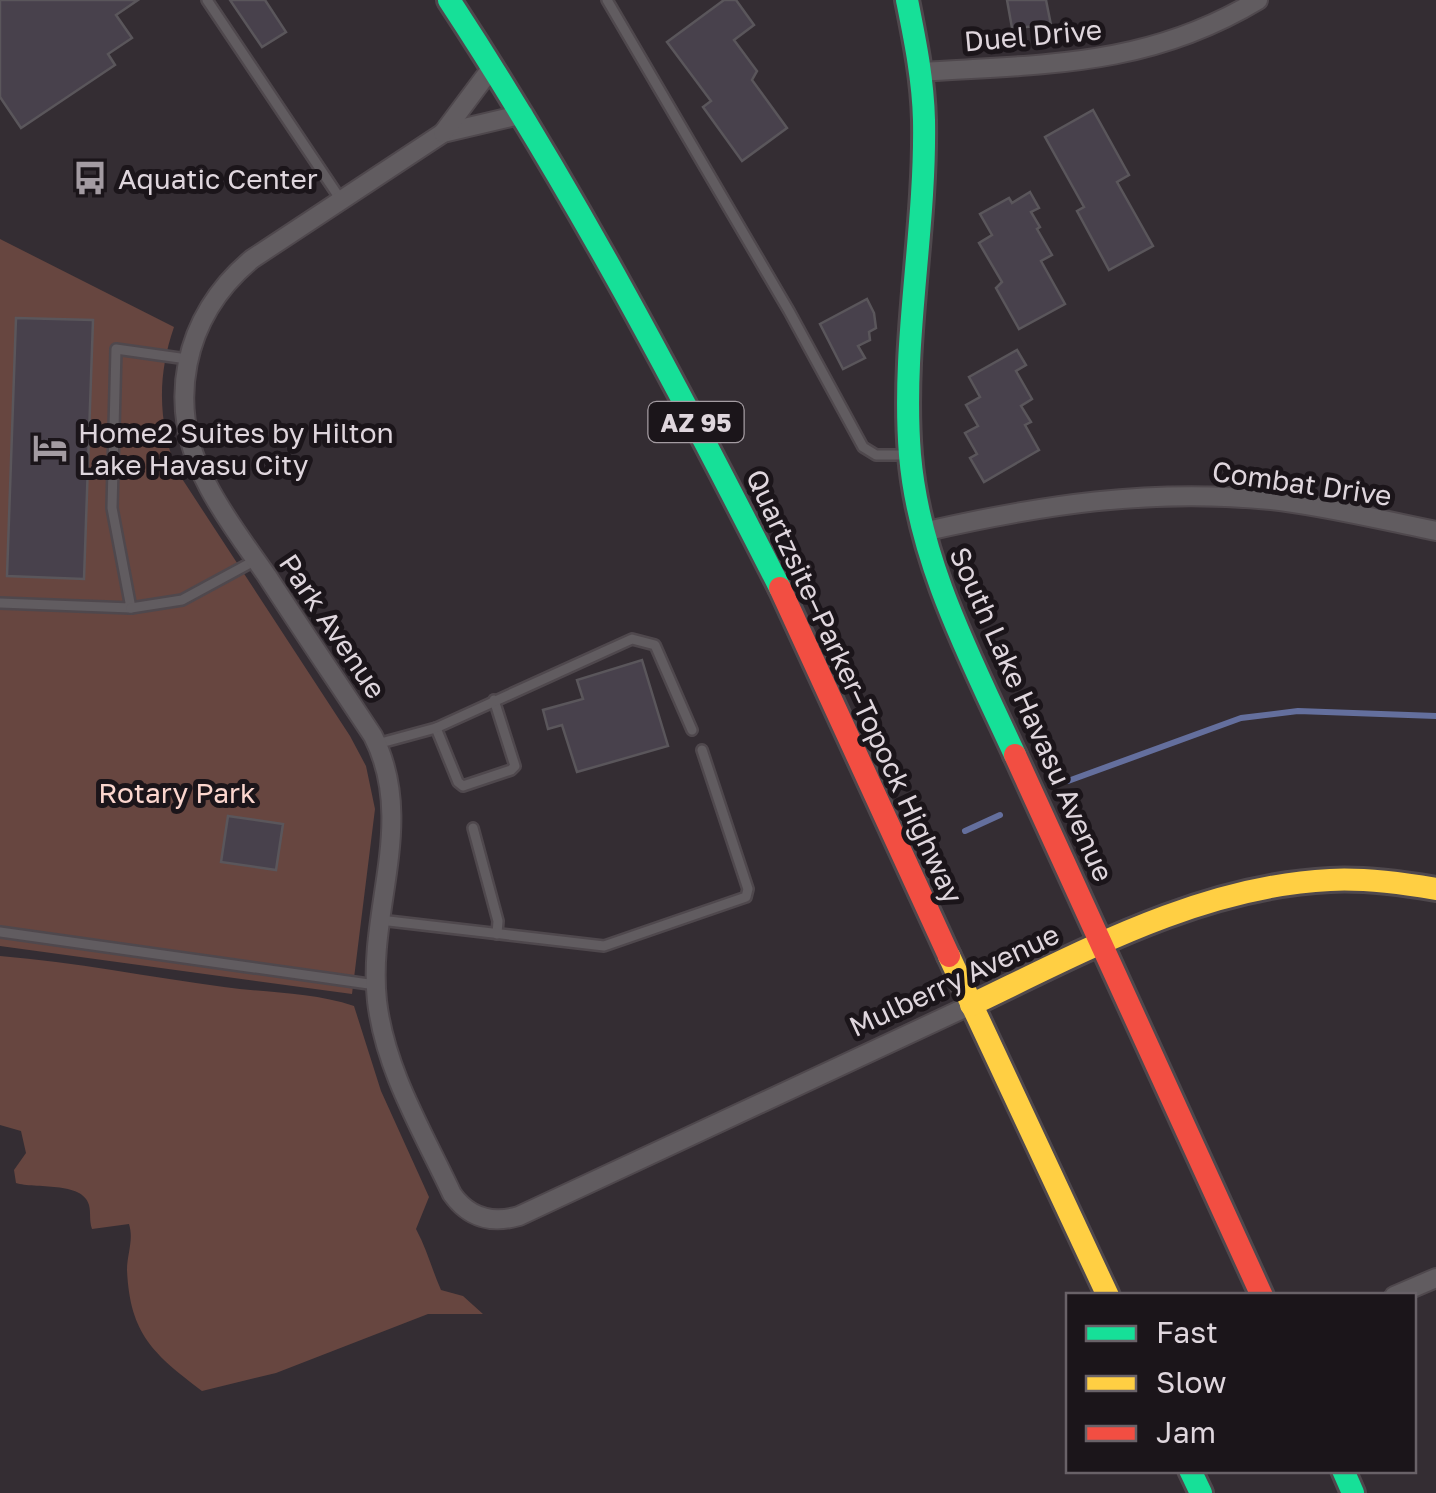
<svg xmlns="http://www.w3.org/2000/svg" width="1436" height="1493" font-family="'Golos Text',sans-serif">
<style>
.green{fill:#674640}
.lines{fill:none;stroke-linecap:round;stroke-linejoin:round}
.stream{stroke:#646f9d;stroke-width:6}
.building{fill:#48414c;stroke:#5a565b;stroke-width:2.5}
.lane-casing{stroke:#4f484d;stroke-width:14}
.street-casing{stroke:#4f484d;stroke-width:22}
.fast-casing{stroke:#4f484d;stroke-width:28}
.slow-casing{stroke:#4f484d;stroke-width:28}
.jam-casing{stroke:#4f484d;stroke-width:28}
.lane{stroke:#615c60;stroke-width:9}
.street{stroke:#615c60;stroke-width:18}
.fast{stroke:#16e098;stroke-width:22}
.slow{stroke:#ffcf43;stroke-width:22}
.jam{stroke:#f24e42;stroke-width:22}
.labels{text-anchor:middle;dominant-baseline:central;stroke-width:10;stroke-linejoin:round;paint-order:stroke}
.shield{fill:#1b151a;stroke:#a49ca2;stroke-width:2.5}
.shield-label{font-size:25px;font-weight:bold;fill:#dfd6dd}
.street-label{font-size:28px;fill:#dfd6dd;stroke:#1b151a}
.poi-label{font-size:28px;fill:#dfd6dd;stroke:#1b151a;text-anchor:start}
.park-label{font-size:28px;fill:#fbd6ce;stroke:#1b151a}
</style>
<rect width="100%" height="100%" fill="#342d33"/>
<g class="green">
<path d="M0,239l174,88c-17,49 -16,96 3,144l173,265 16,30 9,43 -23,185 -352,-48z"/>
<path d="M0,956c75,6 149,21 224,31 43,6 89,5 130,19l27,85 48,106 -13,32c11,20 16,41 25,61l22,6 20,18h-55l-152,59 -74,18c-48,-37 -72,-56 -75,-121 0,-16 7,-30 2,-46l-37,5c-3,-9 -1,-16 -3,-24 -6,-24 -55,-16 -73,-22l-2,-13 12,-17 -5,-22 -21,-6z"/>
</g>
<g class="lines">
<g class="stream">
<polyline points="1068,781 1241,718 1298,711 1436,716"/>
<polyline points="965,831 1000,815"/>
</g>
</g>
<g class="building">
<polygon points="0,0 138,0 116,15 132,38 108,54 115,65 21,128 0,97"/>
<polygon points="230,0 265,0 286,32 262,47"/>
<polygon points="724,0 736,0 754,25 734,40 757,71 752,80 787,128 742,161 703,107 711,101 667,42"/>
<polygon points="1007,0 1046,0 1051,25 1012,28"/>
<polygon points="1093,110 1129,175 1117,182 1153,246 1109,270 1077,211 1084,207 1045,137"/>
<polygon points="1030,192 1039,208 1031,212 1040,227 1037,229 1052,255 1041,261 1065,304 1019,329 996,288 1002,282 979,243 992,235 980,214 1009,198 1012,203"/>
<polygon points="867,299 874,313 876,328 869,332 870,340 858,346 865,358 843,369 820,324"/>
<polygon points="16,318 93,320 84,579 7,576"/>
<polygon points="1017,350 1026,365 1016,371 1032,399 1021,406 1031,422 1025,425 1039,450 984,482 970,458 977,454 965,433 978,426 966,405 980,397 969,377"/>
<polygon points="642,660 668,746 577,772 562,725 548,729 543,710 583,699 577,680"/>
<polygon points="228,816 283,824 276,870 221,862"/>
</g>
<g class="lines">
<g class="lane-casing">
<g id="lane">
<polyline points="207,0 341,200"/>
<polyline points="607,0 789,311 863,447 876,455 908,455"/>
<polyline points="0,603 131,608 112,508 116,349 187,359"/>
<polyline points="131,608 182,600 256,560"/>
<polyline points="436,728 458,782 463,786 511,770 515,766 494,700"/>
<polyline points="377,744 436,728 632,639 655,645 692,730"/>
<polyline points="473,828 498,921 497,934"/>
<polyline points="380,920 604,946 746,897 748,889 702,750"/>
<polyline points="0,932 376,985"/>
</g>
</g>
<g class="street-casing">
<g id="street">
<path d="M921,72c124,-8 226,-5 337,-72"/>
<path d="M524,114l-81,19 -191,126c-69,57 -88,147 -44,227 16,31 39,61 59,90 35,54 71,107 106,160 44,86 -6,175 4,265 8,69 46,131 75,193 17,24 40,30 67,22l452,-211"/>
<polyline points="443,133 493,66"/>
<path d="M923,532c118,-27 226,-44 348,-32 55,6 110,20 165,31"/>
<polyline points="1394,1296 1436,1278"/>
</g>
</g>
<g class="fast-casing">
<g id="fast">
<path d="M449,0c124,189 229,387 331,588"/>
<path d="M907,0c8,40 16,79 17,120 2,112 -23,223 -14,335 9,107 61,204 105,300"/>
<polyline points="1190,1470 1201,1493"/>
<polyline points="1343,1470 1353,1493"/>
</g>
</g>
<g class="slow-casing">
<g id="slow">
<polyline points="949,956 1108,1296"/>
<path d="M971,1005c113,-54 231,-119 359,-125 35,-2 71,3 106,9"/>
</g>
</g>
<g class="jam-casing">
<g id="jam">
<polyline points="780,588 949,956"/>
<polyline points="1015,755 1262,1296"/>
</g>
</g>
<use href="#lane" class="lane"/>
<use href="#street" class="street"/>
<use href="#fast" class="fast"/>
<use href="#slow" class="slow"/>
<use href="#jam" class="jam"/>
</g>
<defs>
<g id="bus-bare" transform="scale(2.7)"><path d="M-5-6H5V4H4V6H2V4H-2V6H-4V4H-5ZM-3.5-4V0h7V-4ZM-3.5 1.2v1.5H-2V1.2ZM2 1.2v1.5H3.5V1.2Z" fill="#a39ba2" stroke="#1b151a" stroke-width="2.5" paint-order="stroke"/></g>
<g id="hotel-bare" transform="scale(2.7)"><path d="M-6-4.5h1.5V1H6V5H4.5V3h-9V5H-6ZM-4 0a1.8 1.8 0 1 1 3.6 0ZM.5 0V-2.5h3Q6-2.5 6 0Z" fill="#a39ba2" stroke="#1b151a" stroke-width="2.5" paint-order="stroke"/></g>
</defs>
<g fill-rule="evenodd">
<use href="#bus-bare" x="90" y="178"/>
<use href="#hotel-bare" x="50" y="448"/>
</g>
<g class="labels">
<rect class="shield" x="648.5" y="402" width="95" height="40" rx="8"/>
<g class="shield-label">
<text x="696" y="422">AZ 95</text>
</g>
<g class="street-label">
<text transform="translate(1033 35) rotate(-5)">Duel Drive</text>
<text transform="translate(1302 483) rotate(8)">Combat Drive</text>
<text transform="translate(333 626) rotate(56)">Park Avenue</text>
<text transform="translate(855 686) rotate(65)">Quartzsite–Parker–Topock Highway</text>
<text transform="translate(1032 714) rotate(66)">South Lake Havasu Avenue</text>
<text transform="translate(954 980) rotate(-25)">Mulberry Avenue</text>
</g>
<g class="poi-label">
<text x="118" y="178">Aquatic Center</text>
<text x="78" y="432">Home2 Suites by Hilton<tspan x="78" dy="32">Lake Havasu City</tspan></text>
</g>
<g class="park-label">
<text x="177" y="792">Rotary Park</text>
</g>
</g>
<rect x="1066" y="1293" width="350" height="180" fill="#1b151a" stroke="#696268" stroke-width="2.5"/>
<rect x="1086" y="1326" width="50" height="15" fill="#16e098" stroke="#696268" stroke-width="2.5"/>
<text x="1156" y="1343" font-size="30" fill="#dfd6dd">Fast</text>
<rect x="1086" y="1376" width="50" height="15" fill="#ffcf43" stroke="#696268" stroke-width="2.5"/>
<text x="1156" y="1393" font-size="30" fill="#dfd6dd">Slow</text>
<rect x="1086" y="1426" width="50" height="15" fill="#f24e42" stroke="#696268" stroke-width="2.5"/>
<text x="1156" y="1443" font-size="30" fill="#dfd6dd">Jam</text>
</svg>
